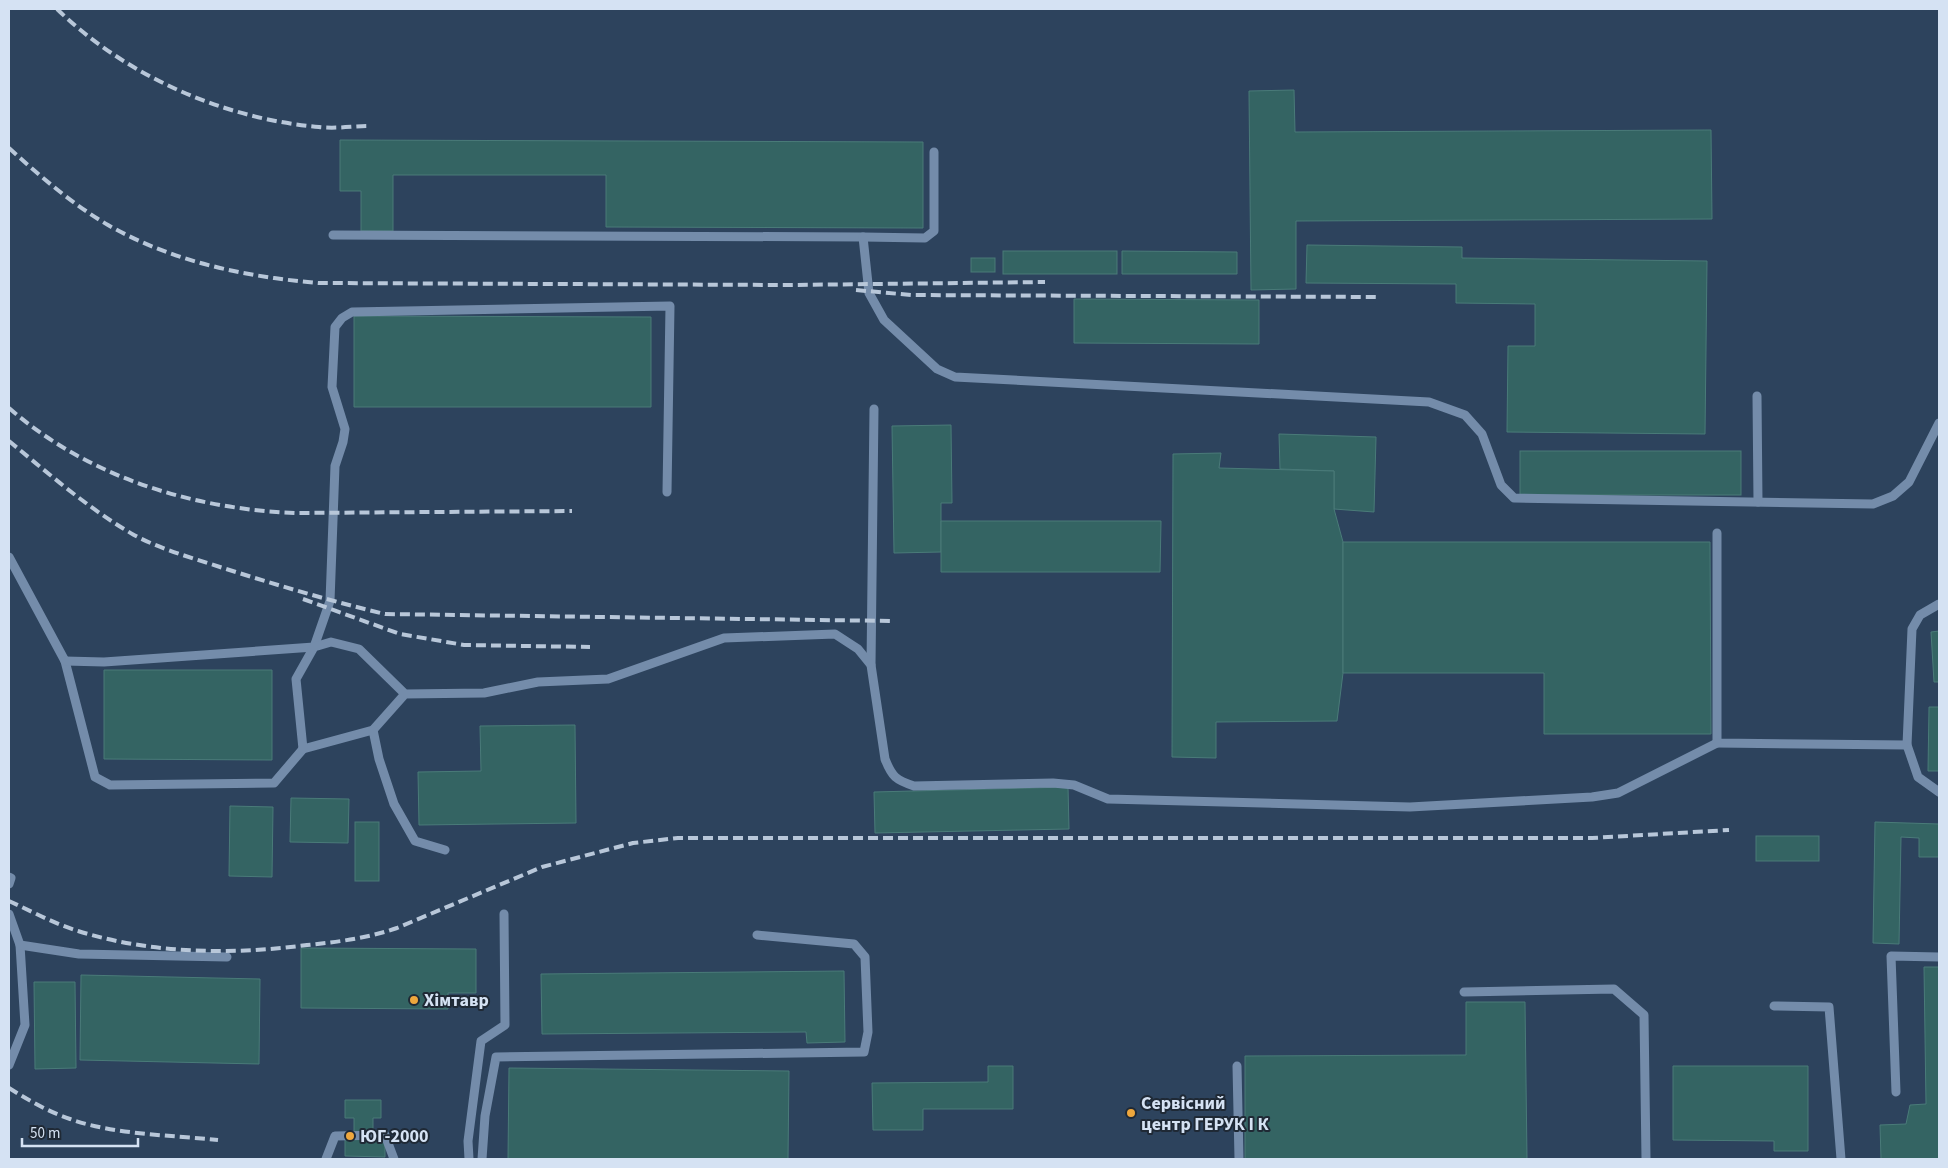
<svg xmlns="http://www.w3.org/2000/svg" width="1948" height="1168" font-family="'Source Sans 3',sans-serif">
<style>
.building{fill:#346463;stroke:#4a7b79}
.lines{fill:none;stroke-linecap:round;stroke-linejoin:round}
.service{stroke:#748caa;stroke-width:9}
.rail{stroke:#b8c7d9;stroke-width:4;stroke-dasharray:10 5;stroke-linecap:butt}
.poi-dot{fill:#eea73d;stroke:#1f2935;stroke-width:2}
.labels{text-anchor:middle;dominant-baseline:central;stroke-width:4;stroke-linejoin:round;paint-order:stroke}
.poi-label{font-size:18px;font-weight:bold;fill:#d5e2f3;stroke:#1f2935;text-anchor:start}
</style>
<rect width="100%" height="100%" fill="#2d435d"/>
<g class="building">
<polygon points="1294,90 1295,132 1711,130 1712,219 1296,221 1296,289 1251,290 1249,91"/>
<polygon points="340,140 923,142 923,228 606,227 606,175 393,175 393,231 361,231 361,191 340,191"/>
<polygon points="1307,245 1462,247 1462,258 1707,261 1705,434 1507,432 1508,346 1535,346 1535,304 1456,303 1456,284 1306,283"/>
<rect x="1003" y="251" width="114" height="23"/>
<polygon points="1122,251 1237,252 1237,274 1122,274"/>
<rect x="971" y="258" width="24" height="14"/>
<polygon points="1074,299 1259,300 1259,344 1074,343"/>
<polygon points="354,316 651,317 651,407 354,407"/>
<polygon points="951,425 952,503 941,503 941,552 894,553 892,426"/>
<polygon points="1279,434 1376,437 1374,512 1334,509 1334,471 1280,469"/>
<rect x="1520" y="451" width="221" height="44"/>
<polygon points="1221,453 1219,468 1334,471 1334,509 1343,542 1343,673 1337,721 1216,722 1216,758 1172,757 1173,454"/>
<polygon points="941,521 1161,521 1160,572 941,572"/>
<polygon points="1343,542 1710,542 1711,734 1544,734 1544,673 1343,673"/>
<polygon points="1939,631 1939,682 1934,682 1931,632"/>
<polygon points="104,670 272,670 272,760 104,759"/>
<polygon points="1929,707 1939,707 1939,771 1928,771"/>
<polygon points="575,725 576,823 419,825 418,772 481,771 480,726"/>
<polygon points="1068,787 1069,829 875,833 874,792"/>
<polygon points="291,798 349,799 348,843 290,842"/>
<polygon points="230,806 273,807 272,877 229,876"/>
<rect x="355" y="822" width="24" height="59"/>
<polygon points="1875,822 1939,824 1939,857 1919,857 1919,838 1901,837 1899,944 1873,943"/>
<rect x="1756" y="836" width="63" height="25"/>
<polygon points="301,948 476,949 476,993 448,993 448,1009 301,1008"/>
<polygon points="1924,967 1939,967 1939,1159 1881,1159 1880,1125 1906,1124 1910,1105 1926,1104"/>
<polygon points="844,971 845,1042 807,1043 806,1032 542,1034 541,974"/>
<polygon points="81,975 260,979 259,1064 80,1060"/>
<polygon points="34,982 75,982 76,1068 35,1069"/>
<polygon points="1466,1002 1525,1002 1527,1159 1245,1159 1245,1056 1466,1055"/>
<polygon points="988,1066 1013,1066 1013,1109 923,1109 923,1130 873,1130 872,1083 988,1082"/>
<polygon points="1673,1066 1808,1066 1808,1151 1774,1151 1774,1141 1673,1140"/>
<polygon points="509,1068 789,1071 788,1159 508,1159"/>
<polygon points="345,1100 381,1100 381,1118 373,1118 373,1138 385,1138 385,1157 345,1156 345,1138 354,1138 354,1118 345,1118"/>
</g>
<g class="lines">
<g class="service">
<polyline points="333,235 863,237 869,293 884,320 937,369 955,377 1429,402 1465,415 1482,434 1501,485 1514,498 1873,504 1893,496 1909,482 1939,423"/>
<polyline points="863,237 925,238 934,231 934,152"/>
<polyline points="1757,396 1758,502"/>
<polyline points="1717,533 1717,743 1907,745"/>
<polyline points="9,557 65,661 95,777 110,785 274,783 303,749"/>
<polyline points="1939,604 1920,615 1912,629 1907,745 1918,777 1939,792"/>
<polyline points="65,661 104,662 314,647 330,601 335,466 343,442 345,429 332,387 335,327 342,318 352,312 670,306 667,492"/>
<polyline points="871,665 874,409"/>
<path d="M405,694l-46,-45 -28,-7 -17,5 -18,32 7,70 70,-19 32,-36 79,-1 54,-11 70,-3 116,-41 111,-4 23,15 13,16 14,94c7,18 11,21 29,27l139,-3 21,2 34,14 302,8 182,-10 26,-4 99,-50"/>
<polyline points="373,730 379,759 394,804 415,841 445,850"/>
<polyline points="9,877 11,878 9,884"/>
<polyline points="9,914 20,945 25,1025 9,1065"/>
<polyline points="20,945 79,954 227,957"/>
<polyline points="1464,992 1614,989 1644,1015 1646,1159"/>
<polyline points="1774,1006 1829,1007 1841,1159"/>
<polyline points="1237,1066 1239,1159"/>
<polyline points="1896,1092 1891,956 1939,957"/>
<polyline points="326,1159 335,1136 385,1135 394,1159"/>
<polyline points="469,1159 468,1141 481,1041 505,1025 504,914"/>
<polyline points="482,1159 485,1116 496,1057 864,1052 868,1032 865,957 854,944 757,935"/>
</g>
<g class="rail">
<path d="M57,9c69,67 167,110 262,118 17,2 34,-1 50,-1"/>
<path d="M9,148c31,28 63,56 99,77 65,37 138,52 211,58l471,2 255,-3"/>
<polyline points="856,290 911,295 1376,297"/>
<path d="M9,408c79,69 183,101 286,105l277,-2"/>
<path d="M9,441c40,33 80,68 125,94 28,15 59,23 89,33 54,17 107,33 162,46l508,7"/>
<polyline points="303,599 400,634 464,645 590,647"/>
<path d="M9,901c22,10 46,23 69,30 74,23 154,24 229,14 31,-3 61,-7 90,-17l145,-61 91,-24 45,-5h914l137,-8"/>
<path d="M9,1088c19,12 40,24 61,31 45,16 101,16 148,21"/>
</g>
</g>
<g class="poi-dot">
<circle cx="414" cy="1000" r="5"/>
<circle cx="1131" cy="1113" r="5"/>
<circle cx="350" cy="1136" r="5"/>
</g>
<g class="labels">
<g class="poi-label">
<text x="424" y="1000">Хімтавр</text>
<text x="1141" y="1103">Сервісний<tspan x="1141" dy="21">центр ГЕРУК І К</tspan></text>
<text x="360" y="1136">ЮГ-2000</text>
</g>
</g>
<rect width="1948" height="1168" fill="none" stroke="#d5e2f3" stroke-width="20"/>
<path d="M22 1138v8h116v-8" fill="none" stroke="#d5e2f3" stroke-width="2.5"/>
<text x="30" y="1138" font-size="15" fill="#d5e2f3" stroke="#1f2935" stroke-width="4" paint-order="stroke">50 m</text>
</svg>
